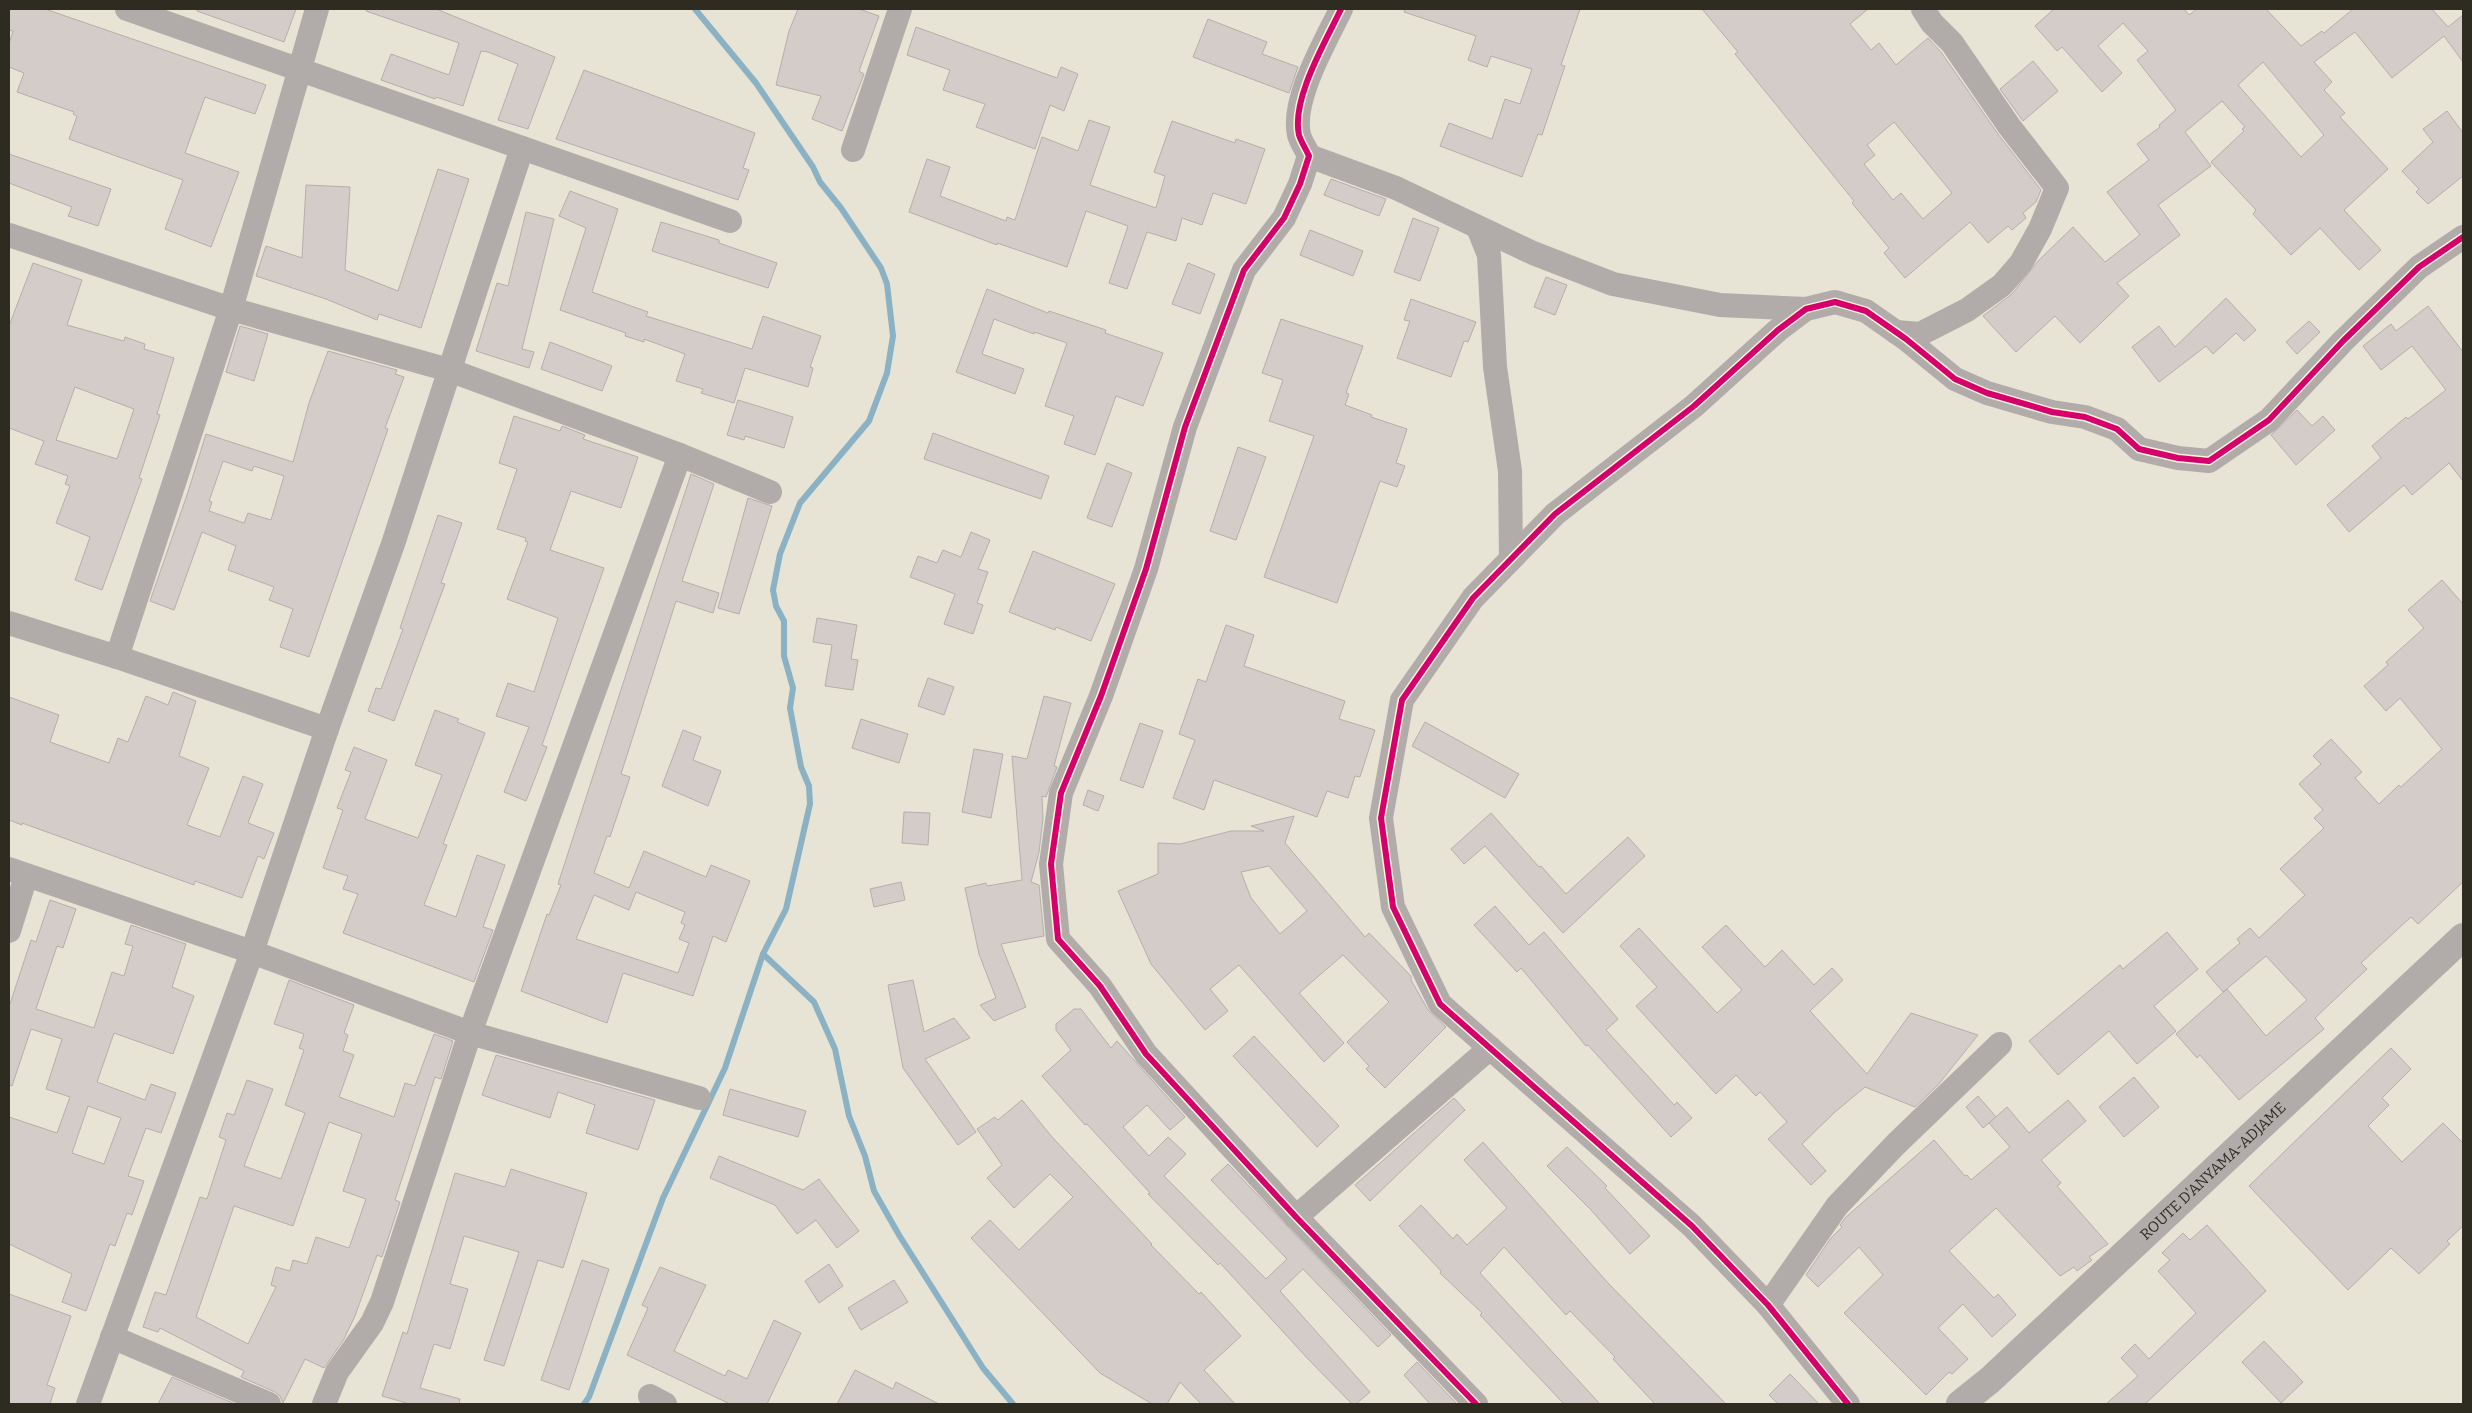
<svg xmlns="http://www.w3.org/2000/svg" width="2472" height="1413" font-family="Bitter,serif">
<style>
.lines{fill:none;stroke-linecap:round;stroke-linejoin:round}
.stream{stroke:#8bb1c4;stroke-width:6}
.building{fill:#d4ccc8;stroke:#b5aeaa;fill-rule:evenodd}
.minor{stroke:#b1aca9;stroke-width:24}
.tertiary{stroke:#b1aca9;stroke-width:28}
.cycleway-casing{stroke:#fcf4db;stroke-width:9}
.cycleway{stroke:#d6006c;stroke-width:6}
.labels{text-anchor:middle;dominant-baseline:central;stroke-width:5;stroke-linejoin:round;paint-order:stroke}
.street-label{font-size:15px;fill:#2e2b21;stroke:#fcf4db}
</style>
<rect width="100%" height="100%" fill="#e7e3d5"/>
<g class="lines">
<g class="stream">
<polyline points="695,9 756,83 813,167 820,182 841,208 881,268 887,284 893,336 887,373 869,421 800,503 780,554 773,590 776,606 784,621 784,656 793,688 790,708 801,767 809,786 810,804 786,909 763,954 814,1002 835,1049 849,1116 865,1156 874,1191 899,1235 983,1368 1013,1404"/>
<polyline points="584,1404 589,1397 663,1198 725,1068 763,954"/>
</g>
</g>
<g class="building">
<polygon points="9,9 45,9 266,85 255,114 205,97 185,153 239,172 211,247 165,229 183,180 69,139 77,116 73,114 74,112 17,92 24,73 9,67 9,44 13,31 9,30"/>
<polygon points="197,9 296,9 284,42 197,11"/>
<polygon points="367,9 436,9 555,57 528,129 498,120 518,64 488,52 481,51 463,106 436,97 435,99 381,80 391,54 449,75 459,43 366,11"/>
<polygon points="798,9 859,9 879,16 859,71 864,74 842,131 812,119 821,96 776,85 789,31"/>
<polygon points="1405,9 1580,9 1561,65 1565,66 1542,135 1538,134 1522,177 1440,146 1449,123 1492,139 1505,99 1520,104 1532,69 1491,56 1487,67 1468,60 1476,36 1404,12"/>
<path d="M1702,9h166l-18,15 21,26 8,-7 17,22 32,-27 13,14 57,82 43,56 -5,12 -13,11 3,5 -14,12 -4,-4 -20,17 -18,-21 -65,56 -21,-25 5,-5 -37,-45 2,-2 -119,-147 3,-2zM1894,122l58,71 -29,26 -22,-26 -8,7 -29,-36 11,-9 -8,-10z"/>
<path d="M2054,9h130l5,6 8,-6h69l35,37 21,-15 2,2 29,-24h79l16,18 15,-12v47l-19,-26 -52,42 -37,-46 -41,30 18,20 -8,8 21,23 -5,4 48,52 -44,41 37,40 -22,20 -39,-42 -29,27 -38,-41 3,-4 -45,-48 33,-31 -2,-2 3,-2 -23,-26 -37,31 26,34 -53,39 22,30 -63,48 12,13 -49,47 -25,-27 -39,36 -33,-36 29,-22 26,-33 35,-34 32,35 35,-27 -33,-43 42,-32 -12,-16 23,-17 -1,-2 17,-15 -39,-50 11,-9 -25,-28 -25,23 24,27 -20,19 -40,-45 -5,4 -22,-25zM2263,62l61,73 -23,22 -63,-72z"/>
<polygon points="1208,19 1267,42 1262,54 1298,67 1289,93 1193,57"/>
<polygon points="916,27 1057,78 1061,67 1078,74 1064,111 1050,105 1035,149 976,127 985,104 943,90 950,70 907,55"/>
<polygon points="2033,61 2058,91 2023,121 2000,89"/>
<polygon points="584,70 755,133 743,168 749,170 738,200 556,139"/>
<polygon points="2447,111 2463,133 2463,176 2428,204 2416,192 2419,189 2402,171 2433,142 2423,129"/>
<polygon points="1089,120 1110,127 1090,185 1156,208 1165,176 1154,172 1172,121 1235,143 1236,139 1265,149 1246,204 1213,193 1202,225 1182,218 1176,241 1147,232 1127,289 1109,283 1128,226 1086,211 1067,267 997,243 997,245 909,212 927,159 950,167 940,196 1006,221 1007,217 1015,220 1042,137 1078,151"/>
<polygon points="9,154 111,189 98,226 68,216 72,207 9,183"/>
<polygon points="438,169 469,179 421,328 379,314 377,320 326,299 256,276 266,246 302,258 306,185 350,187 345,270 398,291"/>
<polygon points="1331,179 1386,199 1379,216 1324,195"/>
<polygon points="570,191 618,209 592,292 648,312 646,316 752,349 763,316 821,336 810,367 813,368 808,387 745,368 734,403 701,393 703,389 676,381 685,354 644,339 644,342 625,336 626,333 560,310 586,228 559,216"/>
<polygon points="526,212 554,219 522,349 534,352 529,368 476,351 497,283 508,286"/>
<polygon points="1413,218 1439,228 1420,281 1394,272"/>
<polygon points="661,222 719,240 719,243 777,263 768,288 652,251"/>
<polygon points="1310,230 1363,251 1353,276 1300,255"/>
<path d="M33,263l49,17 -15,45 57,16 1,-4 20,7 -1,5 30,9 -17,56 3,1 -21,63 3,1 -40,111 -27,-10 15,-43 -34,-14 14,-37 -5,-2 3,-8 -33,-12 9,-23 -35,-13v-102zM75,387l59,22 -17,50 -61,-19z"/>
<polygon points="1188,263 1215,274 1200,314 1172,304"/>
<polygon points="1546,277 1567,285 1555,315 1534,307"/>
<polygon points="987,289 1048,313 1049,311 1106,330 1105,333 1163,353 1143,406 1116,396 1095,455 1064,444 1074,416 1045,406 1067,343 1034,332 1034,334 994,319 982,354 1024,369 1015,394 956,372"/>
<polygon points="2226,298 2256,330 2244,341 2236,333 2213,354 2206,346 2159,382 2132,347 2159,326 2175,347"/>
<polygon points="1411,299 1476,322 1468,342 1464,341 1451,377 1397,358 1410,321 1404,320"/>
<polygon points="2428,306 2463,352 2463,481 2449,463 2412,495 2404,485 2349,532 2327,505 2381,458 2372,446 2406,417 2408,419 2446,390 2412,346 2381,370 2363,346 2391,324 2396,331"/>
<polygon points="1281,319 1363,346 1346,393 1349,394 1345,405 1372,415 1371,417 1407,429 1396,463 1405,466 1397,487 1380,481 1337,603 1264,577 1314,436 1269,421 1283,380 1262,373"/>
<polygon points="2309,321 2320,332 2297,354 2286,342"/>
<polygon points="240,326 268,334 254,381 226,372"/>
<polygon points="550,342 612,366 602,391 541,369"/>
<path d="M328,351l69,19 -2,4 9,3 -19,51 3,1 -79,228 -29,-10 13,-38 -24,-9 5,-13 -46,-17 8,-24 -34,-14 -28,78 -24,-9 38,-109 18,-58 87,28 16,-59zM223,461l29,10 2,-5 30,10 -13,44 -23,-7 -4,10 -35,-12 3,-9 -3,-1z"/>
<polygon points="738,400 793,417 784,448 745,436 744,440 727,435"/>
<polygon points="2297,410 2312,426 2323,416 2335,430 2296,465 2271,435"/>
<polygon points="514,416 560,431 562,426 585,435 583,439 638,457 621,508 571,491 550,550 604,568 542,745 547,747 526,801 504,792 529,727 496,716 508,683 534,692 558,618 507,599 528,542 525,541 526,538 497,529 517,469 499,463"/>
<polygon points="933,433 1049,476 1041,499 924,459"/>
<polygon points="1238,447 1266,457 1236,540 1210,531"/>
<polygon points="1107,463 1132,473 1112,527 1087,518"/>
<path d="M691,474l23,10 -32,97 37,12 -6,20 -37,-12 -55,173 9,3 -20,60 -3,-1 -13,37 35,15 15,-37 62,26 5,-12 39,16 -24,61 -13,-6 -20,60 -70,-23 -16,50 -86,-32 26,-77 2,1 12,-30 -3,-1zM636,892l49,20 -4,11 4,2 -6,14 10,4 -11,30 -102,-34 18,-44 35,15z"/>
<polygon points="748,498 772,506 739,614 718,608"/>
<polygon points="438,515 462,523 441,583 445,584 394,721 368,711 376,688 381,689 403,629 400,628"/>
<polygon points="971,532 990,540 978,569 988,572 977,603 983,605 973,634 944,624 955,594 910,577 918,556 937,563 943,550 961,557"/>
<polygon points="1033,551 1115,584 1091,641 1056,627 1055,630 1009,612"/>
<polygon points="2442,580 2463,604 2463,882 2418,924 2411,917 2361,963 2367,969 2315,1018 2324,1029 2239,1100 2200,1055 2197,1058 2176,1034 2227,989 2266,1036 2307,1000 2266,956 2223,992 2206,972 2240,943 2237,939 2250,928 2259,938 2305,895 2280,869 2324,828 2314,818 2323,810 2299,784 2321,764 2313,756 2331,739 2362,772 2355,778 2379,804 2399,785 2401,787 2442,749 2400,698 2386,711 2364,686 2388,665 2386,662 2424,628 2408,610"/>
<polygon points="817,618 857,625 851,659 858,660 853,690 825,686 832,645 813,642"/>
<polygon points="1226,625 1254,635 1244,666 1345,701 1339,719 1375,730 1360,777 1355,776 1348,798 1327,791 1317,817 1214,780 1204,810 1173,798 1195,740 1179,734 1198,679 1206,682"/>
<polygon points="928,678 954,687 944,715 918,706"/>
<polygon points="173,692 196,701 179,756 209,768 187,825 220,837 243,776 263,784 248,823 274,833 264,859 258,856 242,898 195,881 194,885 22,823 22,825 9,820 9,697 59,715 50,742 109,763 118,738 128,742 146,696 168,705"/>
<polygon points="1044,696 1071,703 1054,766 1057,767 1046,797 1042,796 1043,819 1039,852 1031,882 1039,885 1044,936 1001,944 1026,1007 994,1021 980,1005 996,998 979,954 965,888 986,883 987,886 1022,880 1012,756 1027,759"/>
<polygon points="435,710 459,719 457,722 485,733 443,844 447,845 424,905 456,917 477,855 505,865 483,927 493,930 474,982 343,933 358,894 343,889 348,876 323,868 343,810 337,808 351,772 345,770 354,747 387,760 365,819 418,838 442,775 415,765"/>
<polygon points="861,719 908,734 899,763 852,748"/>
<polygon points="1425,722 1519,774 1505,798 1412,746"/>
<polygon points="1140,723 1163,731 1143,788 1120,780"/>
<polygon points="683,730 701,737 693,760 721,771 708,806 662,786"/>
<polygon points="974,749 1003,754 991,818 962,812"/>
<polygon points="1088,790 1104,796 1098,811 1083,805"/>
<polygon points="904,812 930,813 928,845 902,843"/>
<polygon points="1491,813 1539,867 1541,866 1566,894 1628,837 1645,856 1563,933 1485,846 1464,864 1451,849"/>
<path d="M1294,816l-9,27 80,94 4,-4 42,43v4l17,30 18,17 -61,61 -19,-19 3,-3 -22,-24 42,-40 -46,-47 -44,38 45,50 -20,19 -85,-97 -29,24 18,22 -23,19 -54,-66 -33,-73 40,-17v-31l22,1 51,-13h33l-13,-5zM1269,866l38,45 -27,23 -29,-36 -10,-26z"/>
<polygon points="901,882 905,900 874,907 870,889"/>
<path d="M50,900l26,9 -13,39 -6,-2 -21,63 58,19 18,-56 12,4 9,-30 -8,-2 6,-19 55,19 -14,43 22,9 -21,58 -59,-21 -17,49 48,18 6,-16 25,9 -15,40 -15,-5 -18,48 16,5 -12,34 -5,-2 -12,33 -5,-2 -24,67 -24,-9 10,-28 -63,-30v-127l48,16 13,-36 -24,-8 16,-50 -31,-10 -19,57 -3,-1v-78l22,-67 5,2zM88,1106l33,12 -17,46 -32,-11z"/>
<polygon points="1495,906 1529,945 1544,932 1618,1019 1606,1030 1674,1105 1677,1102 1692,1118 1671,1137 1588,1045 1586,1046 1521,968 1517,972 1474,925"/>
<polygon points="1726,925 1765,967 1782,950 1814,985 1832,968 1843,980 1810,1011 1867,1074 1911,1013 1978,1035 1938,1085 1915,1107 1865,1087 1835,1112 1802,1144 1826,1171 1811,1185 1768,1139 1787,1122 1760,1092 1756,1096 1736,1075 1716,1094 1636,1006 1657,987 1620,946 1639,928 1717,1013 1742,990 1702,947"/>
<polygon points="2167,932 2198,969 2154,1006 2176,1031 2137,1064 2109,1031 2058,1075 2029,1041 2120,965 2123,969"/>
<path d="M289,980l65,25 -10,28 4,2 -5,16 11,4 -15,42 55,20 11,-34 10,3 19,-52 19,7 -12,38 -6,-2 -40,123 5,2 -18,55 -5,-2 -22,61 -11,23 -20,29 -19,-9 -22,44 -3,-7 -5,-4 -34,-15 3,-6 -84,-43 -2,4 -15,-5 12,-35 11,3 34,-98 7,2 19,-59 -7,-3 8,-24 7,2 13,-35 26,9 -29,77 37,13 24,-66 -20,-8 19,-55 -5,-2 5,-14 -30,-10zM329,1122l33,12 -19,57 23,8 -17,49 -33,-11 -9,27 -14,-4 -3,11 -14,-4 -5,18 5,2 -28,57 -52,-27 38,-111 59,20z"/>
<polygon points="913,980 924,1032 954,1018 970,1038 925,1059 976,1132 958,1145 903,1068 888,985"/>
<polygon points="1074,1009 1081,1009 1111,1048 1117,1041 1185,1117 1170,1130 1147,1105 1123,1127 1149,1156 1168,1137 1186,1154 1164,1176 1266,1279 1287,1259 1211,1180 1228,1164 1391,1335 1378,1347 1303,1269 1280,1291 1370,1392 1356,1404 1352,1404 1309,1360 1220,1263 1218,1265 1148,1194 1150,1193 1087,1124 1085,1125 1042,1076 1071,1050 1056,1030 1056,1024"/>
<polygon points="1254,1036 1339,1126 1317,1147 1233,1056"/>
<polygon points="2391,1048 2411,1069 2382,1098 2389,1105 2368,1126 2402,1162 2443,1123 2463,1143 2463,1226 2447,1241 2450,1244 2419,1274 2391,1248 2348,1290 2249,1186"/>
<polygon points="496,1055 655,1100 638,1150 586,1133 595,1105 558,1092 550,1118 482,1095"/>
<polygon points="2134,1077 2159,1107 2124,1137 2099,1107"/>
<polygon points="730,1089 806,1111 798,1137 723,1115"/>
<polygon points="1978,1096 1996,1117 1983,1128 1966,1107"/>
<polygon points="1454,1098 1465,1110 1370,1201 1355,1185"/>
<polygon points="1022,1100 1052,1137 1152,1244 1151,1245 1199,1294 1201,1292 1241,1336 1204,1370 1235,1404 1201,1404 1180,1382 1167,1404 1152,1404 1100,1373 971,1238 990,1220 1019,1250 1073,1197 1050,1174 1014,1208 987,1178 1002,1165 977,1129 995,1117 998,1120"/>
<polygon points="2068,1100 2086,1121 2041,1160 2061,1183 2057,1186 2108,1244 2089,1257 2092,1260 2077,1271 2074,1267 2060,1276 1996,1208 1949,1251 1994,1298 1998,1294 2016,1315 1992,1337 1963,1304 1938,1328 1968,1359 1952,1374 1949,1372 1926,1395 1844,1313 1883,1275 1859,1247 1818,1287 1806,1275 1831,1238 1842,1227 1840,1225 1846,1217 1934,1140 1965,1176 1967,1175 1971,1180 2010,1147 1989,1123 2007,1107 2029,1133"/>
<polygon points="1483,1142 1608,1283 1726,1404 1655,1404 1613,1359 1615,1357 1570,1311 1566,1315 1504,1247 1480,1273 1600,1404 1564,1404 1480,1315 1482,1313 1440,1273 1441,1271 1399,1226 1421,1205 1453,1239 1457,1234 1467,1245 1507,1208 1464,1160"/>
<polygon points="1567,1147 1607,1186 1605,1188 1650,1236 1630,1254 1591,1210 1547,1166"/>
<polygon points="719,1156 803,1190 819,1179 859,1231 837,1248 816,1220 797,1234 775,1205 710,1178"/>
<polygon points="511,1169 587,1193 563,1268 538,1260 504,1366 484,1360 519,1252 464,1236 450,1284 468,1289 450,1349 434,1344 420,1388 460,1399 459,1404 410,1404 382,1396 403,1332 407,1334 455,1173 505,1187"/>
<polygon points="2207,1225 2266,1291 2145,1404 2106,1404 2138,1376 2121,1358 2135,1344 2149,1359 2196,1313 2158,1271 2170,1260 2162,1253 2183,1233 2190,1240"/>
<polygon points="582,1260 609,1269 569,1390 541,1380"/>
<polygon points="829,1264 843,1286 819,1303 805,1281"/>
<polygon points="660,1267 706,1285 674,1351 725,1376 728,1370 747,1379 774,1320 801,1333 767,1404 730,1404 627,1355 648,1308 642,1305"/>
<polygon points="894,1280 908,1302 861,1330 848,1308"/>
<polygon points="9,1294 71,1316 47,1385 55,1388 50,1404 9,1404"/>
<polygon points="2264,1341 2303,1382 2281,1403 2242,1362"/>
<polygon points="1417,1362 1457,1404 1430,1404 1404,1375"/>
<polygon points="855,1370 893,1389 896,1382 939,1404 837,1404"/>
<polygon points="1790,1374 1819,1404 1778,1404 1769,1395"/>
<polygon points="172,1377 235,1404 158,1404"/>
</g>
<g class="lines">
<g class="minor">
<polyline points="127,9 730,221"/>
<path d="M1341,9c-15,32 -50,90 -42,126 2,7 7,14 10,21l-9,28 -16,34 -40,52 -59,157 -39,142 -45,127 -40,97 -10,71 7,75 42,47 46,68 150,163 180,187"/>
<polyline points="853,150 900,9"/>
<polyline points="1309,156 1396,188 1533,253 1613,284 1720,305 1806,309"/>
<polyline points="1478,228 1489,255 1495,367 1510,471 1511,559"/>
<polyline points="9,235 231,309 449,370 680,455 770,492"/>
<polyline points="1896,332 1920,334 1967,310 2002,285 2021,263 2040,229 2057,188 2009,126 1952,43 1932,23 1923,9"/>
<polyline points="9,623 117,657 327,729"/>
<polyline points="117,657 231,309 317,9"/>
<polyline points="9,869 252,952 470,1033 699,1098"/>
<polyline points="9,931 26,876"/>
<polyline points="1296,1217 1490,1048"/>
<polyline points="1768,1305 1837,1206 1896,1144 2000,1044"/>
<polyline points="112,1337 269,1404"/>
<polyline points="650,1396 665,1404"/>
<polyline points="88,1404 252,952 327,729 393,544 522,148"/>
<polyline points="324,1404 337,1372 372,1323 382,1302 470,1033 680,455"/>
<polyline points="1848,1404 1768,1305 1692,1226 1440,1004 1393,907 1381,818 1402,700 1473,598 1555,514 1694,406 1778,330 1806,309 1835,302 1866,311 1906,339 1955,379 1987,393 2052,412 2085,417 2117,429 2139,449 2178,458 2209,461 2269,420 2343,341 2419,267 2463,237"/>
</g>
<path class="tertiary" id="s1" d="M1960,1404l30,-24 473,-443"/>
<g class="cycleway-casing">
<g id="cycleway">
<path d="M1341,9c-15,32 -50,90 -42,126 2,7 7,14 10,21l-9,28 -16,34 -40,52 -59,157 -39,142 -45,127 -40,97 -10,71 7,75 42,47 46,68 150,163 180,187"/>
<polyline points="1848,1404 1768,1305 1692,1226 1440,1004 1393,907 1381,818 1402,700 1473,598 1555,514 1694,406 1778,330 1806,309 1835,302 1866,311 1906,339 1955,379 1987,393 2052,412 2085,417 2117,429 2139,449 2178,458 2209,461 2269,420 2343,341 2419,267 2463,237"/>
</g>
</g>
<use href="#cycleway" class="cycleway"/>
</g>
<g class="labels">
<g class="street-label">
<text stroke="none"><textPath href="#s1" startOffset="344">ROUTE D'ANYAMA-ADJAME</textPath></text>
</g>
</g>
<rect width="2472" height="1413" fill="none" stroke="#2e2b21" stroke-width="20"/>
</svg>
